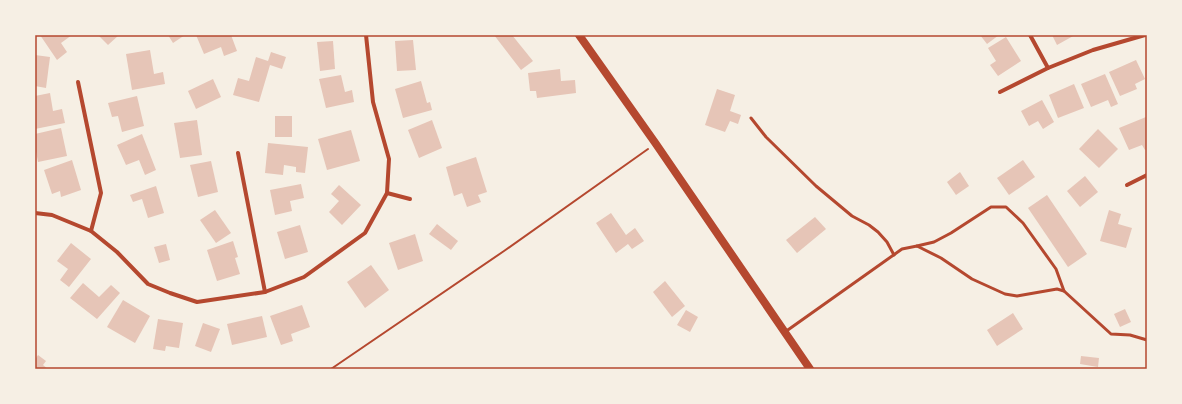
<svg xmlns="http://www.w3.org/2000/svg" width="1182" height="404" font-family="Commissioner,sans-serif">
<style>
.building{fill:#e6c5b7}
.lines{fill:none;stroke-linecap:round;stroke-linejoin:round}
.path{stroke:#b5482f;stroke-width:2}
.service{stroke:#b5482f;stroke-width:3}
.minor{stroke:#b5482f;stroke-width:4}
.secondary{stroke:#b5482f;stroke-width:8}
.neatline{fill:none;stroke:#b5482f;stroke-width:1.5}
</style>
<rect width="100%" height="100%" fill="#f6efe4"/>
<g class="building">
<polygon points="40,35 72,35 61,43 67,52 57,60"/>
<polygon points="98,35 119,35 108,45"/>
<polygon points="168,35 185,35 173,43"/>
<polygon points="196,35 231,35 237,51 224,56 221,47 204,54"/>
<polygon points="494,35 512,35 533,61 521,70"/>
<polygon points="980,35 999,35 987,44"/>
<polygon points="1052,35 1075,35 1057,45"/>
<polygon points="1006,37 1021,61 998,76 990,65 996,61 988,48"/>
<polygon points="413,40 416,70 397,71 395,41"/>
<polygon points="333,41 335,69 320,71 317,42"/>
<polygon points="150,50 154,74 163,72 165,84 132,90 126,54"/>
<polygon points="271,52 286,57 282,69 270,65 259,102 233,95 238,78 249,81 256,57 268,61"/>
<polygon points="35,55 50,57 46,88 35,86"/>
<polygon points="1136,60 1145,79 1135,84 1137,89 1120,96 1109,72"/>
<polygon points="560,69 561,81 575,80 576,93 537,98 536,91 530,91 528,73"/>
<polygon points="1105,74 1118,104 1111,107 1108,100 1091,107 1081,84"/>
<polygon points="341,75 345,92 352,90 354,102 326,108 319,79"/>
<polygon points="213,79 221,97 196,109 188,91"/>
<polygon points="421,81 427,103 430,102 432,110 403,118 395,89"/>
<polygon points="1074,84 1084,108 1058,118 1049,95"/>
<polygon points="717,89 735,95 730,111 741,115 738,124 730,121 725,132 705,125"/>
<polygon points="50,93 53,111 62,109 65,123 35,129 35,96"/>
<polygon points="137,96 144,126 122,132 118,116 112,117 108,103"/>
<polygon points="1042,100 1054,122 1043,129 1038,121 1029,126 1021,111"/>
<rect x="275" y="116" width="17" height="21"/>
<polygon points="1146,117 1147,120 1147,149 1145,150 1142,145 1129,150 1119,128"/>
<polygon points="197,120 202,155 180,158 174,123"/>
<polygon points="432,120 442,148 419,158 408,130"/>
<polygon points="61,128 67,156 38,162 35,146 35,134"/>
<polygon points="1098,129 1118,149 1099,168 1079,149"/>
<polygon points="351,130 360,161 327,170 318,139"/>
<polygon points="142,134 156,170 145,175 139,160 126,165 117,145"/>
<polygon points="268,143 308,147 305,173 296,172 296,167 284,165 283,175 265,173"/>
<polygon points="476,157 487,192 478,195 481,202 467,207 462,193 454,196 446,167"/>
<polygon points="72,160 81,190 61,197 60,191 52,194 44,170"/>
<polygon points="1023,160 1035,177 1009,195 997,178"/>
<polygon points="211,161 218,192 198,197 190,165"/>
<polygon points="960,172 969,186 956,195 947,182"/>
<polygon points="1085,176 1098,192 1080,207 1067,191"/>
<polygon points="301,184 304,198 290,201 292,211 275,215 270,190"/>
<polygon points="339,185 361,205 342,225 329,212 339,201 331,194"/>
<polygon points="156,186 164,213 148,218 142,199 133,202 130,195"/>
<polygon points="1047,195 1087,254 1068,267 1028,208"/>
<polygon points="215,210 231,233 216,243 200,220"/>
<polygon points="1109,210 1121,214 1118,224 1132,228 1126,248 1100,241"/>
<polygon points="611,213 626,235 635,228 644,241 632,249 628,244 616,253 596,223"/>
<polygon points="815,217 826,229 797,253 786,240"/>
<polygon points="437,224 458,241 451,250 429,234"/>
<polygon points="300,225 308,252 285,259 277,232"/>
<polygon points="415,234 423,261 398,270 389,243"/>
<polygon points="233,241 238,257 235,258 240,274 217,281 207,250"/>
<polygon points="71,243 91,259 69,287 60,280 68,269 57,261"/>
<polygon points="166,244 170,260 159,263 154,247"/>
<polygon points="371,265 389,290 365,308 347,282"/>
<polygon points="665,281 685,306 672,317 653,292"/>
<polygon points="83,283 99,297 111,285 120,293 97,319 70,298"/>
<polygon points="123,300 150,316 135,343 107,327"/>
<polygon points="302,305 310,327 291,334 293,341 281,345 270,316"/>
<polygon points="1125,309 1131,322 1120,327 1114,314"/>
<polygon points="686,310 698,317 690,332 677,325"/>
<polygon points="1013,313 1023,329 997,346 987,330"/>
<polygon points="262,316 267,337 232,345 227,324"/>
<polygon points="158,319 183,323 179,348 166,346 165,351 153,349"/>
<polygon points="203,323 220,329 211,352 195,346"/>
<polygon points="38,355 46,361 43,365 48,369 35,369 35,360"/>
<polygon points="1081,356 1099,358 1098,367 1080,364"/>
</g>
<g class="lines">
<polyline class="path" points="331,369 504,251 648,149"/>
<g class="service">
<polyline points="751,118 766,137 816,186 852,216 869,225 878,232 887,242 894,255"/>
<polyline points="917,246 934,242 951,233 991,207 1006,207 1023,223 1056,269 1064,291"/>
<polyline points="785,332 902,249 917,246 941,258 972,279 1005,294 1017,296 1057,289 1064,291 1111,334 1130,335 1147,340"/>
</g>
<g class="minor">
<polyline points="1030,35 1048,68"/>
<polyline points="78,82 101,193 91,231"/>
<polyline points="1000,92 1048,68 1093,50 1145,35"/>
<polyline points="238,153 265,292"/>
<polyline points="1127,185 1147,175"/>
<polyline points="387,193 410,199"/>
<polyline points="35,213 52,215 91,231 117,252 148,284 170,293 197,302 265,292 304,277 365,233 387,193 389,159 373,102 366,35"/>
</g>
<polyline class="secondary" points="579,35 656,144 810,369"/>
</g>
<rect width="1182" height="404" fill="none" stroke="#f6efe4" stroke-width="72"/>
<rect x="36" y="36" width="1110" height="332" class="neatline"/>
</svg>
